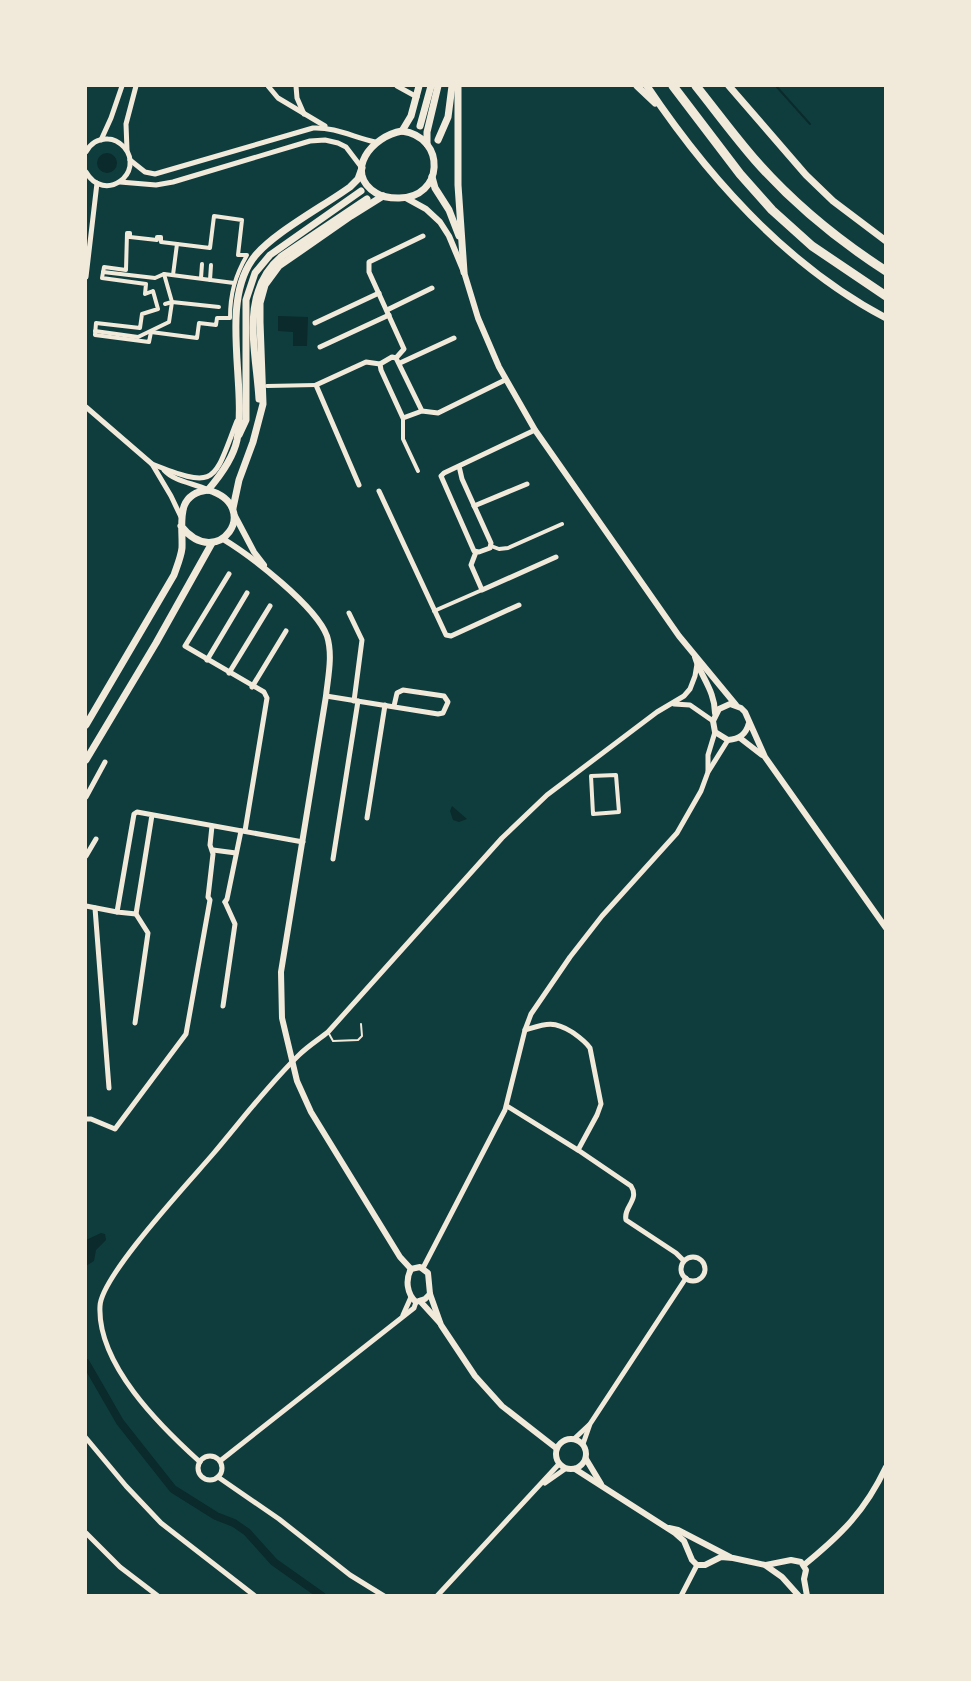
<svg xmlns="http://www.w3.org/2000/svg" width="971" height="1681" font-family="Inter,sans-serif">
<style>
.water{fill:#0a2a2b}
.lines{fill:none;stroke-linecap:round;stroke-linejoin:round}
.stream{stroke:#0a2a2b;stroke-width:2}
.canal{stroke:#0a2a2b;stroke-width:8}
.service{stroke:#f1e9da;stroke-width:2}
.pedestrian{stroke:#f1e9da;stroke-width:4}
.minor{stroke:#f1e9da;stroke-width:5}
.tertiary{stroke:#f1e9da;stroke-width:6}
.secondary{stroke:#f1e9da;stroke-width:7}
.motorway{stroke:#f1e9da;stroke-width:9}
</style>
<rect width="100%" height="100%" fill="#0f3d3e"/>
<g class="water">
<circle cx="107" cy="163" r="10"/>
<polygon points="278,316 308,317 307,346 293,346 293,332 278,331"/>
<polygon points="452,806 467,819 459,822 453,820 450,811"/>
<polygon points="101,1233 105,1234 106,1240 96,1250 94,1261 86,1266 86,1240"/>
</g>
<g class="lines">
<polyline class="stream" points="776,86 810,124"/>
<polyline class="canal" points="86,1363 120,1422 173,1489 216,1516 234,1523 247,1532 274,1562 322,1596"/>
<polyline class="service" points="328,1032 333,1041 358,1040 362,1036 361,1024"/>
<g class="pedestrian">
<path d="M214,216l28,4 -4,35h9c-12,21 -17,39 -17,63h-13l-1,7 -17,-2 -2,15 -46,-6 -2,10 -54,-7 1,-12 44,5 2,-14 16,-5 -5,-18 -8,3 1,-10 -44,-6 2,-11 22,3 1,-37h3v4l27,3v-3h4v5l49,6z"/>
<polyline points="103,272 155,278 164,274 234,283"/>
<polyline points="164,274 172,302 165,304"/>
<polyline points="173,275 177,244"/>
<polyline points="201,278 202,264"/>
<polyline points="210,280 211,265"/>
<polyline points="95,331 138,337 169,322 172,302 219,307"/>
<polyline points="267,386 316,385"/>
<polyline points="403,418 403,439 418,471"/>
<polyline points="491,546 499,549 508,548 562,524"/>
<polyline points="434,611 482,590"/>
<polygon points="616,775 619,812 593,814 591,776"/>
</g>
<g class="minor">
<polyline points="268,86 278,98 325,126"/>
<polyline points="296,86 297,98 304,114"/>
<polyline points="397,86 417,97"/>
<polyline points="101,140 111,118 122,86"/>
<polyline points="127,150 126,124 136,86"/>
<path d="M86,152c4,-8 12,-14 22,-13 7,0 12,4 16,8 22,26 -20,57 -38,25"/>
<path d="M130,160l15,12 10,2 158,-46c22,-1 40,9 62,14"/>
<polyline points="120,182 156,185 173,182 310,141 325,140 338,143 346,147 362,168"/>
<polyline points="86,277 97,183"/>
<polyline points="387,310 432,288"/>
<polyline points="315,323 379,293"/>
<polyline points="320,347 389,315"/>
<polyline points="396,358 404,349 369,272 369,262 423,236"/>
<polyline points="400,363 454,338"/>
<polyline points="86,407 152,464 171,496 181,517"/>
<polyline points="422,411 396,358 392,357 380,364 381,370 403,418 422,411 438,413 505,380"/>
<path d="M152,464c66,26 61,18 85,-43"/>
<polyline points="459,466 462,479 491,543 490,548 479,552 474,551 441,476 444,473 535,430"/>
<path d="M164,470c11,12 30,13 44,20"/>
<polyline points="359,485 316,385 366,362 380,364"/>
<polyline points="379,491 446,635 451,636 519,605"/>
<polyline points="474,506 527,484"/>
<polyline points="476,552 471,565 482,590 556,557"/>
<polyline points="229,574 185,646 264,692 267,698 245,831"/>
<polyline points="349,613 362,640 354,701"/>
<polyline points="207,660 247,593"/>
<polyline points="229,673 270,606"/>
<polyline points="252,687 286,631"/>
<polyline points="326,696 438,714 443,713 448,702 444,696 403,690 397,693 394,706"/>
<polyline points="674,704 690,705 713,721"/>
<polyline points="708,771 708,755 715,732"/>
<polyline points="86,797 105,762"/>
<polyline points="152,815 136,914 117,912 134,814 137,812 303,842"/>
<polyline points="367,818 385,705"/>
<polyline points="213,850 236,853"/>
<polyline points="86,856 96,839"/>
<polyline points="333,859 358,701"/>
<polyline points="225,902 227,899 241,831"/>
<polyline points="86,906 117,912"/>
<polyline points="95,908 109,1088"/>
<polyline points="223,1006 235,924 225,902"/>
<polyline points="135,1023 148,933 136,914"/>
<path d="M525,1030c20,-6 28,-10 47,2 7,5 13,9 18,16l11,56 -4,11 -19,35"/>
<path d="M507,1106l71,44 53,36c9,14 -8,21 -5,34l50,33 8,8"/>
<polyline points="86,1119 91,1119 115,1129 186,1034 210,900 208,897 213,854 210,845 212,826"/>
<circle cx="693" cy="1269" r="12"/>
<polyline points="423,1268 505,1110 525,1030 531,1014 570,957 602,916 677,833 701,791 708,772 728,740"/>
<polyline points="403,1315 411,1297"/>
<polyline points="86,1438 126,1486 161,1523 255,1596"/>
<polyline points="574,1439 589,1425"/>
<polyline points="583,1444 590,1424 686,1278"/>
<circle cx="210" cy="1468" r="12"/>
<polyline points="220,1461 414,1308 416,1302"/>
<path d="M200,1462c-40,-36 -103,-98 -100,-156 1,-30 90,-125 113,-152 28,-33 55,-69 86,-99 9,-9 19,-15 29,-23l174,-194 45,-43 110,-83 27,-16 6,-7 5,-13 2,-12"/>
<polyline points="218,1477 279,1519 350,1575 384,1596"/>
<polyline points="545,1483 565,1469"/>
<polyline points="86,1533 120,1567 158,1596"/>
<polyline points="437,1596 559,1464"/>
<polyline points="681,1596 697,1565"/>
</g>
<g class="tertiary">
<polyline points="406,198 426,209 440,222 449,236 464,272 478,318 499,367 535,430 679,636 736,705"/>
<polyline points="235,516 254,552 264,565"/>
<path d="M223,539c28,17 93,67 104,97 6,19 1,41 -1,60l-45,276 1,46 15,63 14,31 89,145 11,12"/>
<path d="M695,657c6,20 20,34 20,56"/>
<path d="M749,723c-3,11 -9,16 -21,17l-13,-8 -2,-11 6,-12 11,-5 11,4 4,4 20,45 121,171"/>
<polyline points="740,738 762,755"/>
<polyline points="411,1269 420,1267 428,1273 430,1294 441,1325 475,1376 502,1406 556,1448"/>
<path d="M411,1269c-6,11 -4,25 5,33l9,-3 5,-5"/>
<polyline points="420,1301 440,1323"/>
<circle cx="571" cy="1454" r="15"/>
<polyline points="586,1459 601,1484"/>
<polyline points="575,1469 675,1533 684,1541 692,1560 697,1565 705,1565 721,1557 733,1558 765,1565 782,1577 799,1596"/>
<polyline points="669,1528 678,1530 730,1557"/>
<polyline points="766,1565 791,1560 801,1562 806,1570 804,1579 807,1596"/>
<path d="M804,1565c38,-31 61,-54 82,-98"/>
</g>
<g class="secondary">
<polyline points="458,86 458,185 464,272"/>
<polyline points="637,86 655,103"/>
<path d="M647,86c61,91 140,180 239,232"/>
<polyline points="729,86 806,175 833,201 886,241"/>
<polyline points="420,126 431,86"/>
<path d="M402,131c45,6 42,68 -4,67 -7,0 -16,-1 -22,-5 -33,-21 -4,-57 26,-62z"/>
<polyline points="402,131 411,116 419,86"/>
<polyline points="438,140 448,117 452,86"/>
<polyline points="427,144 427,132 438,86"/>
<polyline points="432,177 435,188 449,210 459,236"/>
<path d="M259,399c-3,-49 -20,-108 23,-143l85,-57"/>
<polyline points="239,435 246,420 246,300 255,273 270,255 361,191"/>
<path d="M208,490c12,-14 25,-31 29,-50 10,-54 -17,-134 15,-180 17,-25 72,-54 98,-73l8,-8 4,-11"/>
<polyline points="233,508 239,480 253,442 263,404 260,322 260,303 265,285 279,266 351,216 383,196"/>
<path d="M86,725l88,-150c3,-9 7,-18 8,-27 1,-24 -8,-54 26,-58 56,16 10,83 -27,36"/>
<polyline points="86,760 156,643 212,543"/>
</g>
<g class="motorway">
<polyline points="673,86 740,174 772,210 812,246 886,296"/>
<path d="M696,86c20,25 39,51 60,75 38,43 82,79 130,110"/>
</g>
</g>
<rect width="971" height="1681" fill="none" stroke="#f1e9da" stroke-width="174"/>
</svg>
